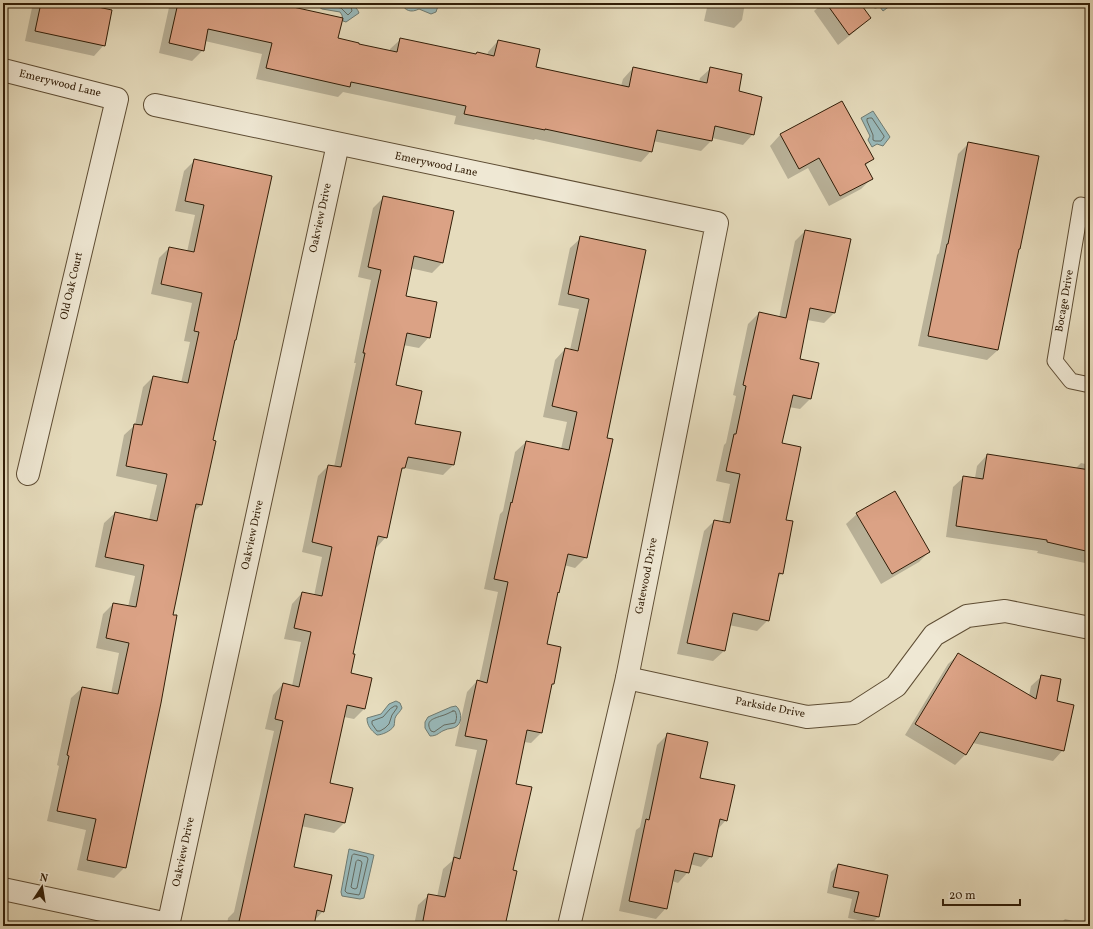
<svg xmlns="http://www.w3.org/2000/svg" width="1093" height="929" font-family="Vollkorn,serif">
<style>
.water{fill:#99b9ba;stroke:#6f7b72}
.shadow{fill:#0003}
.lines{fill:none;stroke-linecap:round;stroke-linejoin:round}
.shore{stroke:#656b60;stroke-width:1}
.building{fill:#dba285;stroke:#311d07}
.service-casing{stroke:#5e4d34;stroke-width:17}
.minor-casing{stroke:#5e4d34;stroke-width:24}
.service{stroke:#efe8d4;stroke-width:15}
.minor{stroke:#efe8d4;stroke-width:22}
.labels{text-anchor:middle;dominant-baseline:central;stroke-width:4;stroke-linejoin:round;paint-order:stroke}
.street-label{font-size:11px;fill:#311d07;stroke:#efe8d4}
</style>
<rect width="100%" height="100%" fill="#e6dcbd"/>
<filter id="stains"><feTurbulence type="fractalNoise" baseFrequency=".005" numOctaves="4"/><feColorMatrix values="0 0 0 0 .2 0 0 0 0 .09 0 0 0 0 .02 0 0 0 .5 -.17"/></filter>
<radialGradient id="worn" r=".72"><stop offset=".6" stop-color="#630" stop-opacity="0"/><stop offset="1" stop-color="#630" stop-opacity=".3"/></radialGradient>
<g class="water">
<path d="M320,3h33c1,4 5,6 6,10l-13,9 -3,-1 -1,-6 -2,-3 -18,-3 -3,-2z"/>
<path d="M401,3h37v3l-2,6 -5,2 -12,-5c-8,4 -14,2 -18,-6z"/>
<polygon points="873,3 894,3 883,11 880,7 875,8 873,7"/>
<polygon points="873,111 890,137 883,146 877,144 872,147 868,140 870,136 861,118"/>
<path d="M396,701l4,2 2,5c-2,4 -4,5 -6,8 -2,3 -1,7 -2,10 -3,5 -12,9 -17,9 -6,-5 -10,-9 -10,-17l14,-4 8,-10z"/>
<path d="M456,706c5,4 7,15 1,20 -3,3 -9,2 -12,4 -6,2 -7,6 -15,6l-5,-8v-6l3,-5 23,-10z"/>
<polygon points="349,849 374,855 364,898 360,899 342,896 341,892"/>
</g>
<g class="shadow">
<polygon points="33,3 93,3 92,7 104,45 94,56 25,41"/>
<polygon points="170,3 270,3 337,39 390,52 390,49 401,39 476,55 487,56 488,52 498,41 535,67 621,86 623,79 633,68 699,82 700,78 711,68 737,92 753,134 743,145 712,138 711,141 701,151 653,141 651,151 641,162 535,139 534,140 454,124 456,116 343,92 338,97 256,79 262,54 205,41 203,50 192,61 159,53"/>
<polygon points="708,3 745,3 742,20 734,28 704,21"/>
<polygon points="823,3 858,3 869,18 859,28 838,45 814,11"/>
<polygon points="842,102 872,159 865,166 872,178 861,189 829,206 808,168 788,179 770,146 780,135"/>
<polygon points="969,143 1019,249 1018,250 998,350 987,360 918,346 937,255 939,253 958,154"/>
<polygon points="194,161 271,177 212,441 214,442 201,505 194,512 172,615 125,867 114,878 77,870 86,830 47,821 59,766 57,765 71,698 82,688 111,694 119,653 96,648 103,614 113,604 128,607 135,576 95,567 104,523 115,513 149,520 157,485 116,476 124,435 135,425 143,387 153,377 181,383 190,342 184,341 192,303 151,294 159,258 169,248 187,252 195,215 175,211 184,171"/>
<polygon points="384,197 443,262 432,273 410,268 404,296 429,337 419,348 403,345 395,386 413,424 453,465 443,475 404,468 400,472 386,537 376,548 374,547 351,655 350,674 371,679 364,709 354,719 344,717 329,783 344,823 334,833 301,826 292,867 323,911 314,921 313,926 227,926 228,918 234,912 274,731 265,729 273,695 283,684 292,686 301,642 284,639 292,604 302,593 314,596 322,557 302,552 318,476 328,466 334,467 356,363 354,363 371,280 358,277 373,208"/>
<polygon points="805,231 834,313 824,323 807,320 798,360 818,364 810,399 800,409 789,407 781,444 785,521 782,573 777,578 768,620 757,631 729,625 724,651 713,661 677,654 704,531 714,521 722,522 730,484 716,481 724,445 726,443 736,396 733,395 748,324 759,313 779,318 795,241"/>
<polygon points="581,238 645,251 606,438 586,557 575,568 564,565 559,592 556,595 546,645 553,684 551,685 541,733 531,743 524,742 515,784 511,871 504,926 414,926 418,905 429,895 437,897 443,869 452,861 477,750 455,746 467,692 477,681 479,682 498,592 484,589 500,514 503,511 515,452 526,442 561,449 567,422 543,417 555,360 565,349 570,350 579,309 558,305 570,248"/>
<polygon points="987,455 1075,469 1081,463 1090,465 1090,564 1037,553 1038,551 946,537 953,487 964,477 975,478 977,466"/>
<polygon points="857,514 929,552 919,562 881,584 846,524"/>
<polygon points="959,654 1029,696 1031,686 1042,676 1055,701 1063,750 1053,761 973,743 965,755 955,765 905,735 948,664"/>
<polygon points="668,734 699,779 726,820 717,830 711,856 701,867 690,864 688,872 678,883 672,881 666,908 656,919 619,911 636,830 640,827 657,745"/>
<polygon points="838,865 879,916 872,923 848,918 852,899 827,893 831,872"/>
<polygon points="1065,919 1090,925 1090,926 1058,926"/>
</g>
<g class="lines">
<g class="shore">
<polyline points="324,3 325,5 341,8 348,15 352,11 350,3"/>
<polygon points="870,118 872,118 884,136 884,137 881,141 875,141 873,140 873,135 867,121 867,119"/>
<polygon points="395,706 397,706 397,708 392,715 389,724 385,728 380,731 377,731 372,724 372,721 383,717 390,709"/>
<path d="M453,711h2c2,4 2,8 0,12l-11,2 -10,7 -3,-1c-6,-10 1,-12 10,-15 4,-1 8,-3 12,-5z"/>
<polygon points="354,854 367,857 368,859 360,893 359,895 347,893 345,891 352,856"/>
<polygon points="358,860 361,861 362,863 357,888 355,889 352,888 351,887 356,862"/>
</g>
</g>
<g class="building">
<polygon points="41,3 94,3 93,6 112,10 105,46 35,31"/>
<polygon points="178,3 275,3 343,18 338,38 359,43 359,44 397,52 400,38 476,54 477,52 494,56 498,40 540,49 536,67 629,87 633,67 707,83 710,67 742,74 739,91 762,97 754,135 715,126 712,141 657,130 652,152 545,129 545,130 464,114 466,106 351,82 350,87 266,68 272,43 208,29 204,51 169,43"/>
<polygon points="826,3 860,3 871,18 849,35"/>
<polygon points="842,101 874,159 865,164 873,179 840,196 819,158 799,169 780,134"/>
<polygon points="968,142 1039,156 1020,249 1019,249 998,350 928,336 947,244 948,244"/>
<polygon points="194,159 272,176 236,340 235,340 213,440 216,441 202,505 196,504 173,615 177,615 161,703 126,868 87,860 96,819 57,811 69,756 67,755 82,687 118,694 129,643 106,638 113,603 136,607 144,565 105,557 115,512 157,521 167,474 126,466 134,424 142,425 153,376 188,383 199,332 194,331 202,293 161,284 169,247 194,252 204,205 185,201"/>
<polygon points="383,196 454,211 443,263 414,256 406,296 437,302 430,338 407,333 396,385 422,391 415,424 461,432 454,465 408,457 405,468 402,468 387,538 378,536 353,654 355,654 351,673 372,678 365,709 347,705 330,783 353,788 345,823 305,814 294,867 332,875 324,912 317,910 314,926 238,926 283,721 275,719 283,683 299,687 311,632 294,628 302,592 322,596 332,547 312,542 328,465 341,467 365,353 363,353 381,270 368,267"/>
<polygon points="805,230 851,239 835,313 810,308 800,359 819,363 811,399 793,395 782,443 801,447 786,520 793,521 783,574 779,573 769,621 733,613 725,651 687,643 714,520 730,523 740,474 726,471 734,434 736,434 746,386 743,385 759,312 786,318"/>
<polygon points="580,236 646,250 607,438 613,439 587,558 568,554 559,593 558,592 547,644 561,647 554,684 552,684 542,733 527,730 516,784 532,787 513,870 517,871 505,926 422,926 428,894 445,897 454,857 460,859 487,740 465,736 477,680 487,683 508,582 494,579 511,502 512,503 526,441 569,450 577,412 552,406 565,348 578,351 589,299 568,294"/>
<polygon points="987,454 1090,470 1090,552 1047,542 1047,540 956,526 963,476 983,479"/>
<polygon points="895,491 930,552 892,574 856,513"/>
<polygon points="958,653 1036,699 1041,675 1061,679 1057,701 1074,705 1064,751 980,732 966,755 915,724"/>
<polygon points="667,733 708,742 700,778 735,785 727,821 720,819 712,857 694,853 689,873 675,870 667,909 629,901 646,819 649,820"/>
<polygon points="838,864 888,875 879,917 854,912 859,892 833,887"/>
</g>
<g class="lines">
<g class="service-casing">
<polyline id="service" points="1090,207 1081,205 1055,361 1071,381 1090,385"/>
</g>
<g class="minor-casing">
<g id="minor">
<polyline points="3,70 117,99 28,474"/>
<polyline points="155,105 717,223 627,678 569,926"/>
<polyline points="627,678 807,717 854,713 896,686 934,635 967,616 1005,611 1090,628"/>
<polyline points="3,889 168,924"/>
<polyline points="168,926 338,144"/>
</g>
</g>
<use href="#service" class="service"/>
<use href="#minor" class="minor"/>
</g>
<g class="labels">
<g class="street-label">
<text transform="translate(60 84) rotate(14)">Emerywood Lane</text>
<text transform="translate(436 165) rotate(12)">Emerywood Lane</text>
<text transform="translate(321 218) rotate(-78)">Oakview Drive</text>
<text transform="translate(72 286) rotate(-77)">Old Oak Court</text>
<text transform="translate(1065 301) rotate(-80)">Bocage Drive</text>
<text transform="translate(253 535) rotate(-78)">Oakview Drive</text>
<text transform="translate(647 576) rotate(-79)">Gatewood Drive</text>
<text transform="translate(770 708) rotate(11)">Parkside Drive</text>
<text transform="translate(184 852) rotate(-78)">Oakview Drive</text>
</g>
</g>
<rect width="1093" height="929" fill="none" stroke="#e6dcbd" stroke-width="16"/>
<rect x="4" y="4" width="1085" height="921" fill="none" stroke="#311d07" stroke-width="2"/>
<rect x="8" y="8" width="1077" height="913" fill="none" stroke="#311d07"/>
<g transform="translate(42 887) rotate(12)" stroke="#efe8d4" stroke-width="3" paint-order="stroke">
<path d="M0-3L7 15L0 10L-7 15Z" fill="#311d07"/>
<text y="-6" font-size="11" font-weight="bold" text-anchor="middle" fill="#311d07">N</text>
</g>
<path d="M943 899v6h77v-6" fill="none" stroke="#311d07" stroke-width="2"/>
<text x="949" y="899" font-size="12" fill="#311d07" stroke="#efe8d4" stroke-width="3" paint-order="stroke">20 m</text>
<rect width="100%" height="100%" filter="url(#stains)"/>
<rect width="100%" height="100%" fill="url(#worn)"/>
</svg>
